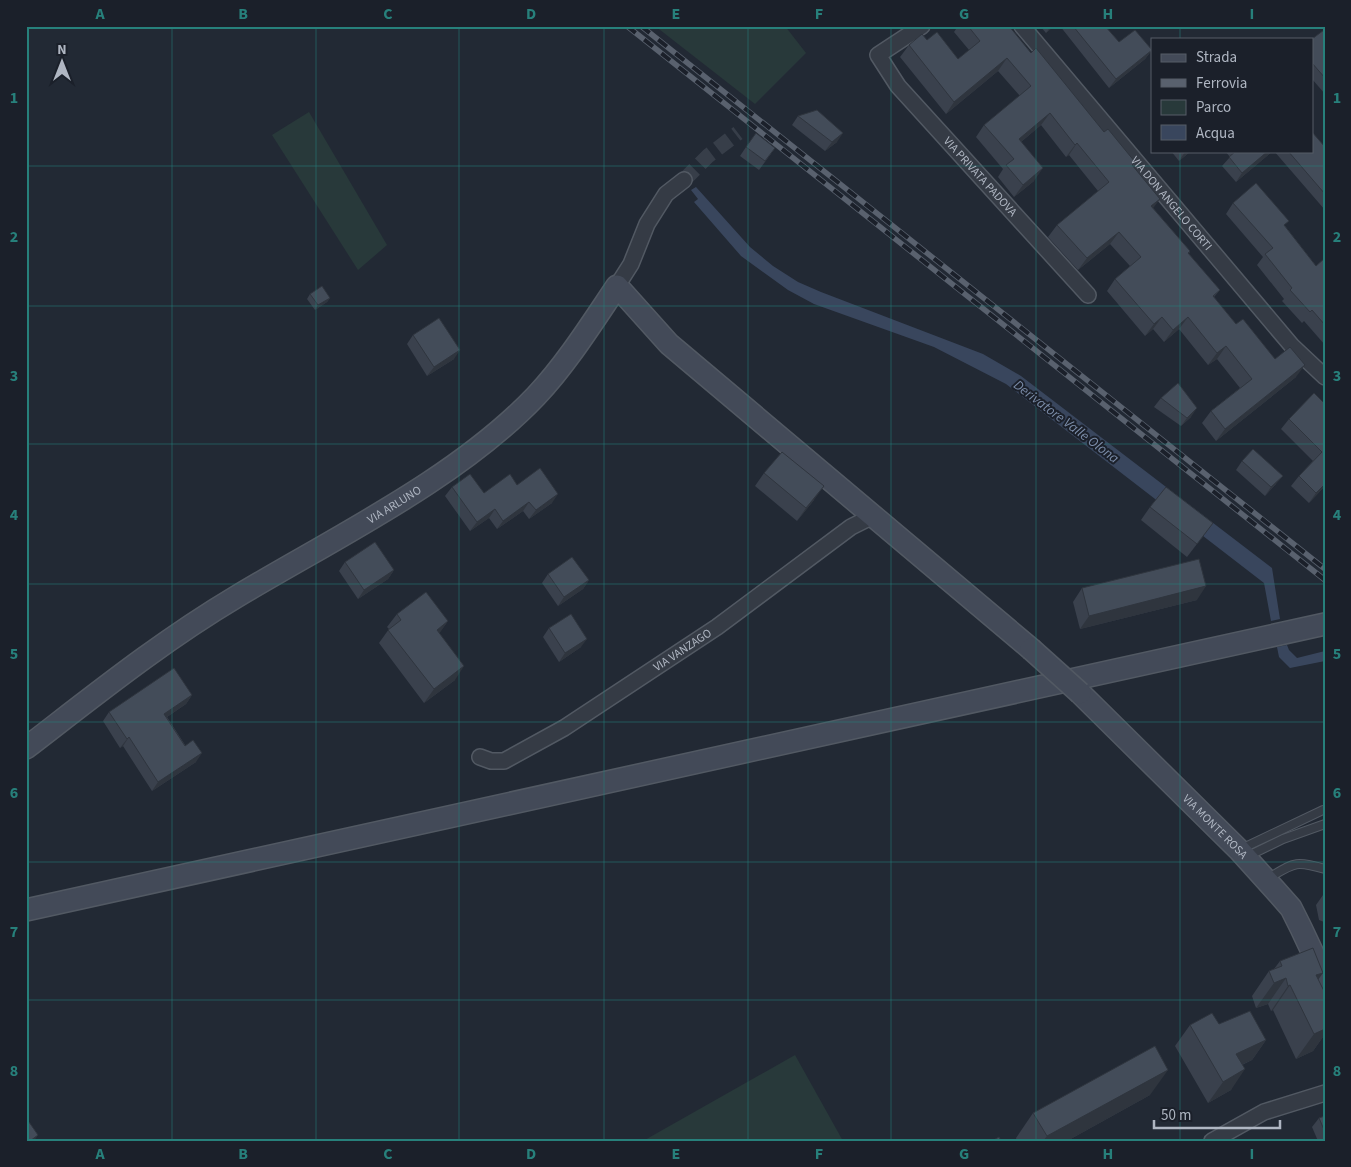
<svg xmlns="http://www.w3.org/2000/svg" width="1351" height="1167" font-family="'Source Sans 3',sans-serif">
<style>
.green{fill:#28393a}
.water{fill:#39465d}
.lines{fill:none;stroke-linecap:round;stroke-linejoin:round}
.street-tunnel{stroke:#373e49;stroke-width:15;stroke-dasharray:15 8;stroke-linecap:butt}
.lane-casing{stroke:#525963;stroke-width:10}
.street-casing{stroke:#525963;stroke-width:18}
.secondary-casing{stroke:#525963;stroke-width:24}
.lane{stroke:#353b45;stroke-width:8}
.street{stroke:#353b45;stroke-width:15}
.secondary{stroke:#434a58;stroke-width:21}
.rail-casing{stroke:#59616e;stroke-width:5.5}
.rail{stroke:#1b202a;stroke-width:4;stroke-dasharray:11;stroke-linecap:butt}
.secondary-bridge-casing{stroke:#525963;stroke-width:24;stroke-linecap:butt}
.secondary-bridge{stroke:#434a58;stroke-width:21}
.wall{fill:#3a414d}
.shaded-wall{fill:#2f353e}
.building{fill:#434c59;stroke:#2f353e}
.grid{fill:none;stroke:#27807b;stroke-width:1;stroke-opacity:0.55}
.labels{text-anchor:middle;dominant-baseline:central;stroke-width:4;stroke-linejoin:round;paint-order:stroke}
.street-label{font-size:12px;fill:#afb6c2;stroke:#1b202a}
.water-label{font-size:14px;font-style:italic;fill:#7b8ca8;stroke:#1b202a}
.neatline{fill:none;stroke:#27807b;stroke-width:2}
.grid-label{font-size:16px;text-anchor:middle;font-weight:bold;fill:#27807b}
</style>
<rect width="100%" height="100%" fill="#222934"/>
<g class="green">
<polygon points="655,26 785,26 806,53 755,104"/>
<polygon points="309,112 387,245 358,270 272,135"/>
<polygon points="795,1055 843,1141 643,1141"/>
</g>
<g class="water">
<polygon points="696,187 750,247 773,266 798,282 821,292 983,354 1021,376 1272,568 1280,619 1271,621 1264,583 1006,384 934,347 814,304 788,290 741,256 694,202 698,199 691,190"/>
<polygon points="1287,645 1289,650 1297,658 1325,651 1325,661 1290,668 1279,657 1277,647"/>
</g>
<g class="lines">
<polyline class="street-tunnel" points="684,180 708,156 738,133"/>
<g class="lane-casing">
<g id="lane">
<polyline points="1241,849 1323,810"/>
<polyline points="1246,857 1283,839 1325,824"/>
<path d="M1267,879c27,-16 27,-19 58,-10"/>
</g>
</g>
<g class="street-casing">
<g id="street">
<path id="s1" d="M922,26l-44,29 20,31 190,209"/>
<path id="s2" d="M1022,26l270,320 33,31"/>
<polyline points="617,286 631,264 647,224 666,194 684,180"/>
<path id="s3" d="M480,757l11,4h13l60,-33 153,-101 134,-100 22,-11"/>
<polyline points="1212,1141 1264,1112 1325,1093"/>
</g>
</g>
<g class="secondary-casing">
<g id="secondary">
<path id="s4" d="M1080,693l159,157 37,41 15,17 10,20 24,51"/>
<path id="s5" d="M26,748c69,-53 136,-107 210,-151 98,-59 221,-118 300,-201 31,-33 56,-73 81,-110l52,58 362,305"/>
<polyline points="26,910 1325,624"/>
</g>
</g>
<use href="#lane" class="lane"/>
<use href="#street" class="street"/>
<use href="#secondary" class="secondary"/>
<g class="rail-casing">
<g id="rail">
<polyline points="627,26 1325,580"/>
<polyline points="641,26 1325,569"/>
</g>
</g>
<use href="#rail" class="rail"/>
<g class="secondary-bridge-casing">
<polyline id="secondary-bridge" points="1031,649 1080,693"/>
</g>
<use href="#secondary-bridge" class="secondary-bridge"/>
</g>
<g class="wall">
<polygon points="958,26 1009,26 1031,53 1104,132 1135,162 1133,166 1153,208 1190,251 1189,254 1220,290 1214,297 1236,324 1296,377 1216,441 1202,423 1211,411 1240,388 1217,359 1208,365 1179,329 1164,342 1153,329 1145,336 1107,291 1115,279 1130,266 1110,244 1078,270 1048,237 1057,225 1098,191 1069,155 1066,157 1041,125 1021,142 1034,181 1014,197 998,177 1003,169 976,137 984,125 1020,96 998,71 946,114 900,57 909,45 927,40 958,59 969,50 954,32"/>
<polygon points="1040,26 1054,26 1046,33"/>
<polygon points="1060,26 1105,26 1119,42 1152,50 1145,59 1109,88"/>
<polygon points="1325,30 1325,94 1312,79 1312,39"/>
<polygon points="798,116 837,142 825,151 792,125"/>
<polygon points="746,147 775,148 759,170 740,156"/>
<polygon points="1325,147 1325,210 1274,151 1312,151"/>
<polygon points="1171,151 1191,151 1179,161"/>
<polygon points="1225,151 1273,151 1236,182 1222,166 1230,157"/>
<polygon points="1233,203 1285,226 1316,266 1325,258 1325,345 1304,321 1302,323 1282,301 1284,299 1257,265 1263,257 1226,214"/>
<polygon points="310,294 330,298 327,302 315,310 307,299"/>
<polygon points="413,335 454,359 427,376 407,344"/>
<polygon points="1161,398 1191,417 1181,426 1154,407"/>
<polygon points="1325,404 1325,486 1309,503 1291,486 1299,476 1313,461 1281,429 1289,419"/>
<polygon points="1242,461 1276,484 1265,496 1236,470"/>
<polygon points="764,473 814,500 797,521 755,486"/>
<polygon points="517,485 552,503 529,519 523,511 497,529 489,518 470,531 445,496 452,487 484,493"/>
<polygon points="1150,507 1213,523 1187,557 1141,520"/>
<polygon points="345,562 394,570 388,579 358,599 339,571"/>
<polygon points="548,574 589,580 583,589 558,606 542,583"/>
<polygon points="1082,588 1197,600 1080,629 1073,602"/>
<polygon points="397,614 448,621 439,633 455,680 424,703 379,643 389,629 387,627"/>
<polygon points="549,628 581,647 559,662 543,637"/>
<polygon points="192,695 186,704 167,717 196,762 152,791 123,746 120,748 103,721 109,712"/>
<polygon points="1325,890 1325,925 1324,922 1319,920 1316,905 1323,895"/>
<polygon points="1280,961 1318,979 1325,1029 1325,1034 1313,1051 1296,1059 1273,1010 1271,1011 1268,1004 1256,1008 1252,996 1269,971 1274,969"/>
<polygon points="1219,1024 1266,1040 1252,1060 1242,1065 1231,1090 1208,1103 1175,1046 1190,1025"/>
<polygon points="1150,1095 1067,1141 1017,1141 1016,1138 1033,1113"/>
<polygon points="1325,1116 1325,1141 1318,1141 1312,1127 1319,1118"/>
</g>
<g class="shaded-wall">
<polygon points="1051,26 1054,26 1046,33"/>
<polygon points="1152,50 1145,59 1109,88 1116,79"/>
<polygon points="1007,58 998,71 946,114 954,102"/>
<polygon points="1050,113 1041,125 1010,151 1019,139"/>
<polygon points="843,133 837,142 825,151 832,142"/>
<polygon points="1077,143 1069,155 1066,157 1075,145"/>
<polygon points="1187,151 1191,151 1179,161 1185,152"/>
<polygon points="1268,151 1273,151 1236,182 1242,173"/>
<polygon points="1043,168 1034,181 1014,197 1023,185"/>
<polygon points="1160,199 1151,211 1151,206"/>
<polygon points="1119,232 1110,244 1078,270 1087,258"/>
<polygon points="330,298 327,302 315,310 318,305"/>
<polygon points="1162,317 1153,329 1145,336 1154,324"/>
<polygon points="1188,317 1179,329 1164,342 1173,330"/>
<polygon points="1226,346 1217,359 1208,365 1217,353"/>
<polygon points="460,350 454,359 427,376 434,367"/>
<polygon points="1305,365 1296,377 1216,441 1225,429"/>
<polygon points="1197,408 1191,417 1181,426 1187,418"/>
<polygon points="1283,476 1276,484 1265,496 1271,487"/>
<polygon points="1325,484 1325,486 1309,503 1316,493"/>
<polygon points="824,486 814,500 797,521 806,508"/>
<polygon points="558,494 552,503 529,519 536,510"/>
<polygon points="529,502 523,511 497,529 503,521"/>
<polygon points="495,509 489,518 470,531 477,522"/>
<polygon points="394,570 388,579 358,599 364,590"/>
<polygon points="589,580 583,589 558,606 564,597"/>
<polygon points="1206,586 1197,600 1080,629 1089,616"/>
<polygon points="448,621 439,634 437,630"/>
<polygon points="587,639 581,647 559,662 565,653"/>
<polygon points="464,666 455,680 424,703 434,689"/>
<polygon points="192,695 186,704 158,723 164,714"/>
<polygon points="129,737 123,746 120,748 127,739"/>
<polygon points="202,753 196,762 152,791 158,782"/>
<polygon points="1323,973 1305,998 1316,975"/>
<polygon points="1286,978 1268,1004 1256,1008 1274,983"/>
<polygon points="1290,985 1273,1010 1271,1011 1288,986"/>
<polygon points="1325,1029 1325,1034 1313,1051 1296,1059 1314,1034"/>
<polygon points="1266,1040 1252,1060 1221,1074 1236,1054"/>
<polygon points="1245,1069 1231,1090 1208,1103 1223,1082"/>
<polygon points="1168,1070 1150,1095 1067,1141 1043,1141 1047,1136"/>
<polygon points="38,1135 34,1141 30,1141"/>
</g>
<g class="building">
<polygon points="968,26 1009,26 1031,53 1036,48 1104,132 1108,129 1135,162 1132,165 1160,199 1151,206 1190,251 1188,253 1220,290 1213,296 1236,324 1243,319 1275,359 1290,347 1305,365 1225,429 1211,411 1252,379 1226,346 1217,353 1188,317 1173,330 1162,317 1154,324 1115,279 1141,257 1119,232 1087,258 1057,225 1109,182 1077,143 1075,145 1050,113 1019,139 1043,168 1023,185 1006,165 1014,159 984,125 1031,86 1007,58 954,102 909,45 922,34 927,40 937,32 958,59 980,41"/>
<polygon points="1073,26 1105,26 1119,42 1135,30 1152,50 1116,79"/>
<polygon points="1324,30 1325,30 1325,78 1312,63 1312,39"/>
<polygon points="817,110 843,133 832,142 798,116"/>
<polygon points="1312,132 1325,147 1325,194 1288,151 1312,151"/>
<polygon points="756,133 775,148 765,161 746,147"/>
<polygon points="1236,151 1268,151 1242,173 1229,157"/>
<polygon points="1256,183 1289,221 1284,225 1316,266 1325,258 1325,325 1312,310 1310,312 1290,290 1292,288 1265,254 1273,248 1233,203"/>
<polygon points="322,286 330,298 318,305 310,294"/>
<polygon points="439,318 460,350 434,367 413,335"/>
<polygon points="1178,383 1197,408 1187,418 1161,398"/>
<polygon points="1314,393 1325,404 1325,484 1316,493 1299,476 1322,452 1289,419"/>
<polygon points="1253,449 1283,476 1271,487 1242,461"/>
<polygon points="782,452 824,486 806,508 764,473"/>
<polygon points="540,468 558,494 536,510 529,502 503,521 495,509 477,522 452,487 470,474 484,493 510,474 517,485"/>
<polygon points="1166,487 1213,523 1197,544 1150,507"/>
<polygon points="375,542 394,570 364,590 345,562"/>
<polygon points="572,557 589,580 564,597 548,574"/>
<polygon points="1199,559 1206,586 1089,616 1082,588"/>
<polygon points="426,592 448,621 437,630 464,666 434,689 388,630 401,620 397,614"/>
<polygon points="571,614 587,639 565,653 549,628"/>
<polygon points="174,668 192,695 164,714 185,746 193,740 202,753 158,782 129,737 127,739 109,712"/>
<polygon points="1313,948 1323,973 1316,975 1325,993 1325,1029 1314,1034 1290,985 1288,986 1286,978 1274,983 1269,971 1282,966 1280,961"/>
<polygon points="1250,1011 1266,1040 1236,1054 1245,1069 1223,1082 1190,1025 1212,1013 1219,1024"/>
<polygon points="1155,1046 1168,1070 1047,1136 1033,1113"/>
<polygon points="1325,1116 1325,1132 1319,1118"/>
<polygon points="29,1122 38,1135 30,1141 26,1141 26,1124"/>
<polygon points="999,1137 1001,1141 992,1141"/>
</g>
<path class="grid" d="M172,26v1115M316,26v1115M459,26v1115M604,26v1115M748,26v1115M891,26v1115M1036,26v1115M1180,26v13M1180,151v990M26,166h1299M26,306h1299M26,444h1299M26,584h1299M26,722h1299M26,862h1299M26,1000h1299"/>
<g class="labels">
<g class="street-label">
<text stroke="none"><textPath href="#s1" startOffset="212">VIA PRIVATA PADOVA</textPath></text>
<text stroke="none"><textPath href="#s2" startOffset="232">VIA DON ANGELO CORTI</textPath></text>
<text stroke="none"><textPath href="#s5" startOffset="442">VIA ARLUNO</textPath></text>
<text stroke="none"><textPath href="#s3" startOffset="235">VIA VANZAGO</textPath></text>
<text stroke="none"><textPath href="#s4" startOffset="190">VIA MONTE ROSA</textPath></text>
</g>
<g class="water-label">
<text transform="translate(1066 422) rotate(37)">Derivatore Valle Olona</text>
</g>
</g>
<rect width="1351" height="1167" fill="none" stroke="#1b202a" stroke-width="55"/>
<rect x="1151" y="38" width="162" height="115" fill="#1b202a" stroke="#565c67"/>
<rect x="1161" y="54" width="25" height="8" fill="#434a58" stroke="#565c67"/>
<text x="1196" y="62" font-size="15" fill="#afb6c2">Strada</text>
<rect x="1161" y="79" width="25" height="8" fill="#59616e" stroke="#565c67"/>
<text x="1196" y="88" font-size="15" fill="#afb6c2">Ferrovia</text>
<rect x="1161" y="100" width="25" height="15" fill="#28393a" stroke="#565c67"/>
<text x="1196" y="112" font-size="15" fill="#afb6c2">Parco</text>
<rect x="1161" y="125" width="25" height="15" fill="#39465d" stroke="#565c67"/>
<text x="1196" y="138" font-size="15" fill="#afb6c2">Acqua</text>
<g transform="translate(62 62)" stroke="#1b202a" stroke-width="4" paint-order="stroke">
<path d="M0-4L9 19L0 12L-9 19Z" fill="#afb6c2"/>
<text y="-8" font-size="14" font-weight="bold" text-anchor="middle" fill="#afb6c2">N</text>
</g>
<path d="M1154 1120v8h126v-8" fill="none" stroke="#afb6c2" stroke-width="2.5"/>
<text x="1161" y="1120" font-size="15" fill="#afb6c2" stroke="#1b202a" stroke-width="4" paint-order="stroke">50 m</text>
<rect x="28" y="28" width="1296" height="1112" class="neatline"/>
<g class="grid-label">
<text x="100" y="19">A</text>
<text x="243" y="19">B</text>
<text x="388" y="19">C</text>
<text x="531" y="19">D</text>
<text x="676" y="19">E</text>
<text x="819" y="19">F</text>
<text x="964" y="19">G</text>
<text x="1108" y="19">H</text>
<text x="1252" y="19">I</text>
<text x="14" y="103">1</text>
<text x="1337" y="103">1</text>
<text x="14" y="242">2</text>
<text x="1337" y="242">2</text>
<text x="14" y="381">3</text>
<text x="1337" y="381">3</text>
<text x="14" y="520">4</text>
<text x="1337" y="520">4</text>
<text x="14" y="659">5</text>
<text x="1337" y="659">5</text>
<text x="14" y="798">6</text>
<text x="1337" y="798">6</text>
<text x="14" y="937">7</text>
<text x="1337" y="937">7</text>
<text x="14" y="1076">8</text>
<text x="1337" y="1076">8</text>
<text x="100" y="1159">A</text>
<text x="243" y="1159">B</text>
<text x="388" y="1159">C</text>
<text x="531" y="1159">D</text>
<text x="676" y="1159">E</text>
<text x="819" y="1159">F</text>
<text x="964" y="1159">G</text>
<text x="1108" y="1159">H</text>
<text x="1252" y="1159">I</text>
</g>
</svg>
